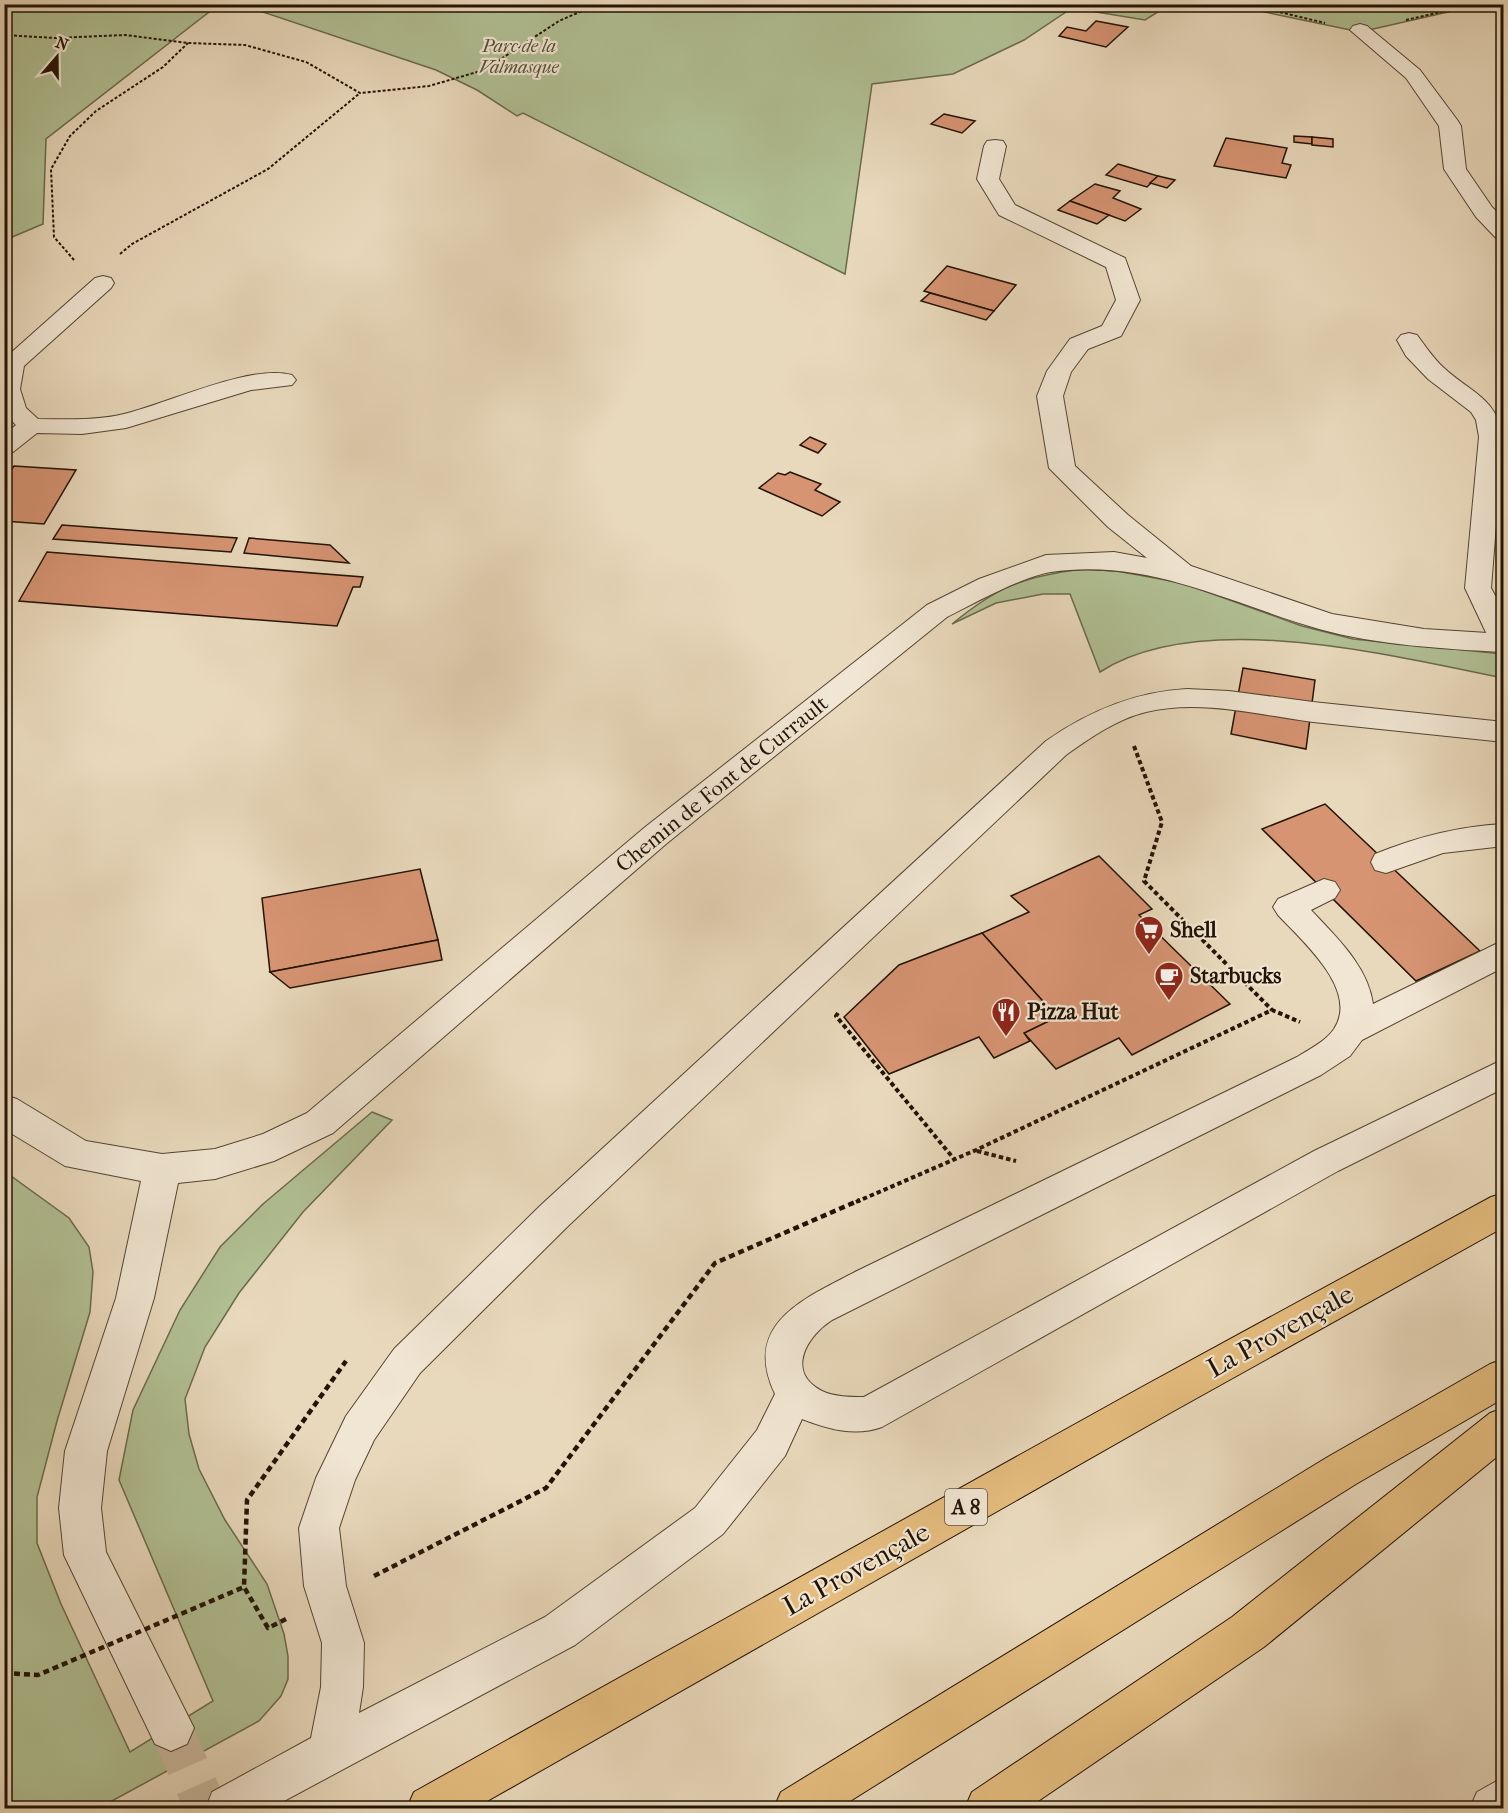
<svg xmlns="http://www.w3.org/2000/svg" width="1508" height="1813" font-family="'IM FELL French Canon',serif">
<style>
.green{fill:#b1c094;stroke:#6a6a4c;stroke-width:1.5}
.building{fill:#d79473;stroke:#221304;stroke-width:1.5}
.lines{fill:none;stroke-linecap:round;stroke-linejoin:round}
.minor-tunnel{stroke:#cbbba0;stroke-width:42;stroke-dasharray:42 21;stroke-linecap:butt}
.service-casing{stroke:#544432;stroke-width:2}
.minor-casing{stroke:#544432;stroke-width:2}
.motorway-casing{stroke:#221304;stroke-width:2}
.path-far2{stroke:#221304;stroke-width:2;stroke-dasharray:3 2;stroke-linecap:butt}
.path-far1{stroke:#221304;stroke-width:4;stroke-dasharray:4.5 3;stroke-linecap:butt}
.path{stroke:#221304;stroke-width:4.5;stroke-dasharray:6 4;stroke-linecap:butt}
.service{fill:#f1e6d3;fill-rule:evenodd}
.minor{fill:#f1e6d3;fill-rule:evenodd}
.motorway{fill:#e4bc7e;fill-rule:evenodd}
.path-bridge{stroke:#221304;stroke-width:4.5;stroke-dasharray:6 4;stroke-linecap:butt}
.labels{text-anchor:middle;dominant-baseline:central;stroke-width:4.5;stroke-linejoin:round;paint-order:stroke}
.far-park-label{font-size:18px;font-style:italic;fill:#545036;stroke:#f1e6d3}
.shield{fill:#f1e6d3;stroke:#605242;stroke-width:1.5}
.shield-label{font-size:21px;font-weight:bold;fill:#221304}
.street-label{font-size:22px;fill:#221304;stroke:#f1e6d3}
.poi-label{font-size:22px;font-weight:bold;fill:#221304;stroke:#f1e6d3;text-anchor:start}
.near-street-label{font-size:27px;fill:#221304;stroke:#f1e6d3}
</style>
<rect width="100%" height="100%" fill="#e9d9bc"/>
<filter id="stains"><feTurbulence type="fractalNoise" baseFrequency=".00333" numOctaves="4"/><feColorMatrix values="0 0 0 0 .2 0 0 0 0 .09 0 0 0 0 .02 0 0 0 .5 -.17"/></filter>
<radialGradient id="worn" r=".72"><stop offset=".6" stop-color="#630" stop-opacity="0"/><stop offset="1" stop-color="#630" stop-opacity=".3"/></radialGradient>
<g class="green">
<polygon points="4,5 218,5 46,139 43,224 5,240"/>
<polygon points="242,5 1169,4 1169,5 1145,20 1072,8 1024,40 953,74 872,84 845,274 523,113 517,116 477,90 436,70"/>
<polygon points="1231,5 1479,5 1360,32"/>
<path d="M1081,569l36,2 65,12 120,43 51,13 150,15v24c-110,-22 -303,-71 -403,-6l-30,-78h-27l-47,9 -44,21c45,-37 70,-47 129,-55z"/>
<polygon points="372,1112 392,1120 303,1212 239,1293 205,1347 185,1399 189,1434 199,1469 225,1520 267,1584 284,1634 288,1656 288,1679 281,1696 259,1721 99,1808 5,1808 4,1171 69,1218 89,1247 93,1272 90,1312 57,1421 37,1497 37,1543 61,1604 130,1752 213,1701 119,1480 133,1410 180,1310 220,1247 263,1204"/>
</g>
<g class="building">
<polygon points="1096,21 1128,27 1106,47 1059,36 1067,27 1086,31"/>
<polygon points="944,114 975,121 962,133 931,124"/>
<polygon points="1294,136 1312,137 1312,144 1294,142"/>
<polygon points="1312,137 1333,139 1333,147 1312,145"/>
<polygon points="1226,138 1287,148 1282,163 1291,165 1286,178 1214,166"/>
<polygon points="1118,164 1158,176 1147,187 1106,175"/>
<polygon points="1158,176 1175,180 1167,188 1150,183"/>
<polygon points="1095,184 1120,191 1113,198 1141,209 1125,221 1070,201"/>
<polygon points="1070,201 1109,215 1097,224 1058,210"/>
<polygon points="947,266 1016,285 994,311 924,291"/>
<polygon points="930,293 994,311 986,320 921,301"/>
<polygon points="810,437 826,444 818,453 800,445"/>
<polygon points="14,466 76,470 44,524 4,521 4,480"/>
<polygon points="790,472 821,484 815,490 840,502 822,516 759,488 778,473 785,475"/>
<polygon points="62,525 237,538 231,552 53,539"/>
<polygon points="249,538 330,545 349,563 244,553"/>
<polygon points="47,552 363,577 360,587 353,587 337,626 19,601"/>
<polygon points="1243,668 1315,680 1306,749 1231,734"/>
<polygon points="1325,804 1480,951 1416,981 1262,829"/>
<polygon points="1099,856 1152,909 1139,915 1230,1004 1132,1055 1119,1038 1056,1069 1024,1033 1057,1017 982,933 1029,912 1011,896"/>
<polygon points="420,869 438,940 270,972 262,898"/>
<polygon points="982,933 1057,1017 1024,1033 1030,1041 994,1058 979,1037 889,1074 844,1017 899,965"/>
<polygon points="438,940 442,960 290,988 270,972"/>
</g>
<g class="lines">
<polyline class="minor-tunnel" points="171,1728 206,1808"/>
<g class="service-casing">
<g id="service">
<path d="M103,276l8,2 3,5 -3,5 -87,78 -4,23 6,19 12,11c28,0 58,2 86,-5 46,-11 124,-50 168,-39l4,5 -4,5 -41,5 -125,38 -44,6 -45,-1 -24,19 -9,2v-19l12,-10 -12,-12v-54l91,-81z"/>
<path d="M1409,333l8,2c9,12 16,23 27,33 27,25 52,29 59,69l-12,151 13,24v38l-10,-3 -4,-6 -25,-53 14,-151 -3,-17 -5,-8 -43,-33 -22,-23 -9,-16 4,-5z"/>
<path d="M1187,689l42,2 84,11 191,20v20c-64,-7 -127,-13 -191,-20 -54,-7 -112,-23 -167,-10 -29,7 -56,26 -80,43l-499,472 -147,146 -46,67 -19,40 -16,48 7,58 18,57 -1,44 -4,26 186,-96 150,-109 62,-78 18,-36c-34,-71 31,-96 82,-123l440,-214c13,-8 29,-16 37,-28 26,-39 -33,-89 -56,-114l-5,-8 5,-8 46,-20 11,3 5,8 -5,8 -24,12c25,27 57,56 62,94l131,-64v27l-142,73 -12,16 -29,19 -489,245c-25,16 -47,52 -10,71 12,6 29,6 42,6l450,-246 190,-92v29l-166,83 -456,256c-27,10 -54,2 -80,-8l-17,37 -62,78 -148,111 -304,163h-65l6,-16 99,-54 10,-51 1,-44 -18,-57 -5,-58 17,-50 30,-62 48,-67 147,-144 505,-464c43,-30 88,-49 141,-52z"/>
<path d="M1504,824v22l-61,7 -57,20 -11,-3 -4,-8 4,-8c42,-17 83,-28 129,-30z"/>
</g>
</g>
<g class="minor-casing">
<g id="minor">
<polygon points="1360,24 1367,26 1420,70 1458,121 1461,126 1466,169 1492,207 1504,219 1504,240 1496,238 1476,217 1444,169 1439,126 1406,78 1350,30 1353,26"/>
<path d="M995,140l8,1 3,5 -7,33 16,26 110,53 15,42 -19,36 -33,13 -17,23 -8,24 12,70 53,49 63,51 141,48 92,15 80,5v18c-59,-3 -128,-7 -185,-23 -90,-26 -171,-71 -268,-57 -30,5 -76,31 -104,45l-281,227 -333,289 -59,28 -59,18 -37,4 -24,115 -47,153 -6,57 5,44 88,176 -7,16 -16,7 -16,-7 -91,-189 -5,-47 6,-57 51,-153 25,-117 -76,-15 -61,-37v-34l13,4 69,42 76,13 53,-5 48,-15 44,-21 337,-285 283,-223 52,-26 67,-24 68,-3 33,6 -39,-31 -59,-59 -12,-72 10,-25 23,-32 32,-13 14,-26 -10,-33 -107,-52 -22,-36 7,-33 3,-5z"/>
<polygon points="1504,1777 1504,1808 1470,1808 1477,1792"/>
</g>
</g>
<g class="motorway-casing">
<g id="motorway">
<polygon points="1504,1193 1504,1227 1170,1413 475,1808 407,1808 414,1792 1142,1387 1491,1197"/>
<polygon points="1504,1359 1504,1398 1356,1484 839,1808 774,1808 781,1792 1326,1458 1490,1364"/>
<polygon points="1504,1408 1504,1451 1264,1647 1028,1808 965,1808 972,1792 1232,1617 1490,1413"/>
</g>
</g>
<g class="path-far2">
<polyline points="1246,4 1325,23"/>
<polyline points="1406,20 1476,4"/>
<polyline points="4,35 55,38 125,35 188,43 245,45 306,62 360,93 429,86 484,70 559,21 598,4"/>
<polyline points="120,254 132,244 268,169 360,93"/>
<polyline points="74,260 54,237 51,169 70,136 96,111 163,67 188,43"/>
</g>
<g class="path-far1">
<polyline points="1134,746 1162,822 1144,881 1272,1010"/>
<polyline points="838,1013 836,1016 954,1159"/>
<polyline points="977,1151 1016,1161"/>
<polyline points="856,1202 976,1150 1272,1010 1300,1022"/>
</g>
<g class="path">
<polyline points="374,1576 546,1488 715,1263 860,1200"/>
<polyline points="286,1619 268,1628 244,1587 247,1500 346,1361"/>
</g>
<use href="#service" class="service"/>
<use href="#minor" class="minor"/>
<use href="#motorway" class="motorway"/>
<polyline class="path-bridge" points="4,1673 38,1675 244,1587"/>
</g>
<defs>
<g id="supermarket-pin" transform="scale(1.5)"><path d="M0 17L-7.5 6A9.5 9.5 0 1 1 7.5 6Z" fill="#8f2418" stroke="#f1e6d3"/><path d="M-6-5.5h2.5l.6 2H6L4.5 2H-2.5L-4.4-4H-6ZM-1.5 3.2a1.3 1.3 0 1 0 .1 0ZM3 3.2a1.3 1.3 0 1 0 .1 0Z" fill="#fff"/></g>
<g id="cafe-pin" transform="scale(1.5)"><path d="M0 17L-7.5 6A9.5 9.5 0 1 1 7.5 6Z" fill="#8f2418" stroke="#f1e6d3"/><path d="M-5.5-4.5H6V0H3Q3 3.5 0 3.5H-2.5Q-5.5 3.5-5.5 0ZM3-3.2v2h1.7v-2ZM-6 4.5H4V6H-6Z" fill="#fff"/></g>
<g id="restaurant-pin" transform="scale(1.5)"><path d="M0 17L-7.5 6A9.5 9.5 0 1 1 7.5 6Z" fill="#8f2418" stroke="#f1e6d3"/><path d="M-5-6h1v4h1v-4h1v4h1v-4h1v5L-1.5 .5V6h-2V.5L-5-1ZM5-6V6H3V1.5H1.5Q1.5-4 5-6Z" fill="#fff"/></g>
</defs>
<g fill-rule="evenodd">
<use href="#supermarket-pin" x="1149" y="930"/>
<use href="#cafe-pin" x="1169" y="976"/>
<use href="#restaurant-pin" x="1006" y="1012"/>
</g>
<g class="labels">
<g class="far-park-label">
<text x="519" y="46">Parc de la<tspan x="519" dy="21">Valmasque</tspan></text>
</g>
<rect class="shield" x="945" y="1489" width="42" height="36" rx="4.5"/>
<g class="shield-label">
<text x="966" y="1507">A 8</text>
</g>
<g class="street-label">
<text transform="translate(722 784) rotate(-39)">Chemin de Font de Currault</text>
</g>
<g class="poi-label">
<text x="1170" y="930">Shell</text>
<text x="1190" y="976">Starbucks</text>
<text x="1027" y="1012">Pizza Hut</text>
</g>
<g class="near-street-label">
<text transform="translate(1280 1331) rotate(-29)">La Provençale</text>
<text transform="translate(856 1569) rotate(-29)">La Provençale</text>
</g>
</g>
<rect width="1508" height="1813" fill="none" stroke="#e9d9bc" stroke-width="24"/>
<rect x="6" y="6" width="1496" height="1801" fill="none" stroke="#221304" stroke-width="3"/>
<rect x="12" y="12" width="1484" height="1789" fill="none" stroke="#221304" stroke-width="1.5"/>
<g transform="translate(57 57) rotate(20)" stroke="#f1e6d3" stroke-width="4.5" paint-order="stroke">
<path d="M0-4.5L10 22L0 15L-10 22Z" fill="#221304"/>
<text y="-9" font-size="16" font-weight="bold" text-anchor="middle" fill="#221304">N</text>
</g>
<rect width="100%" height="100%" filter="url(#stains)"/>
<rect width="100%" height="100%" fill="url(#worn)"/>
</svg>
